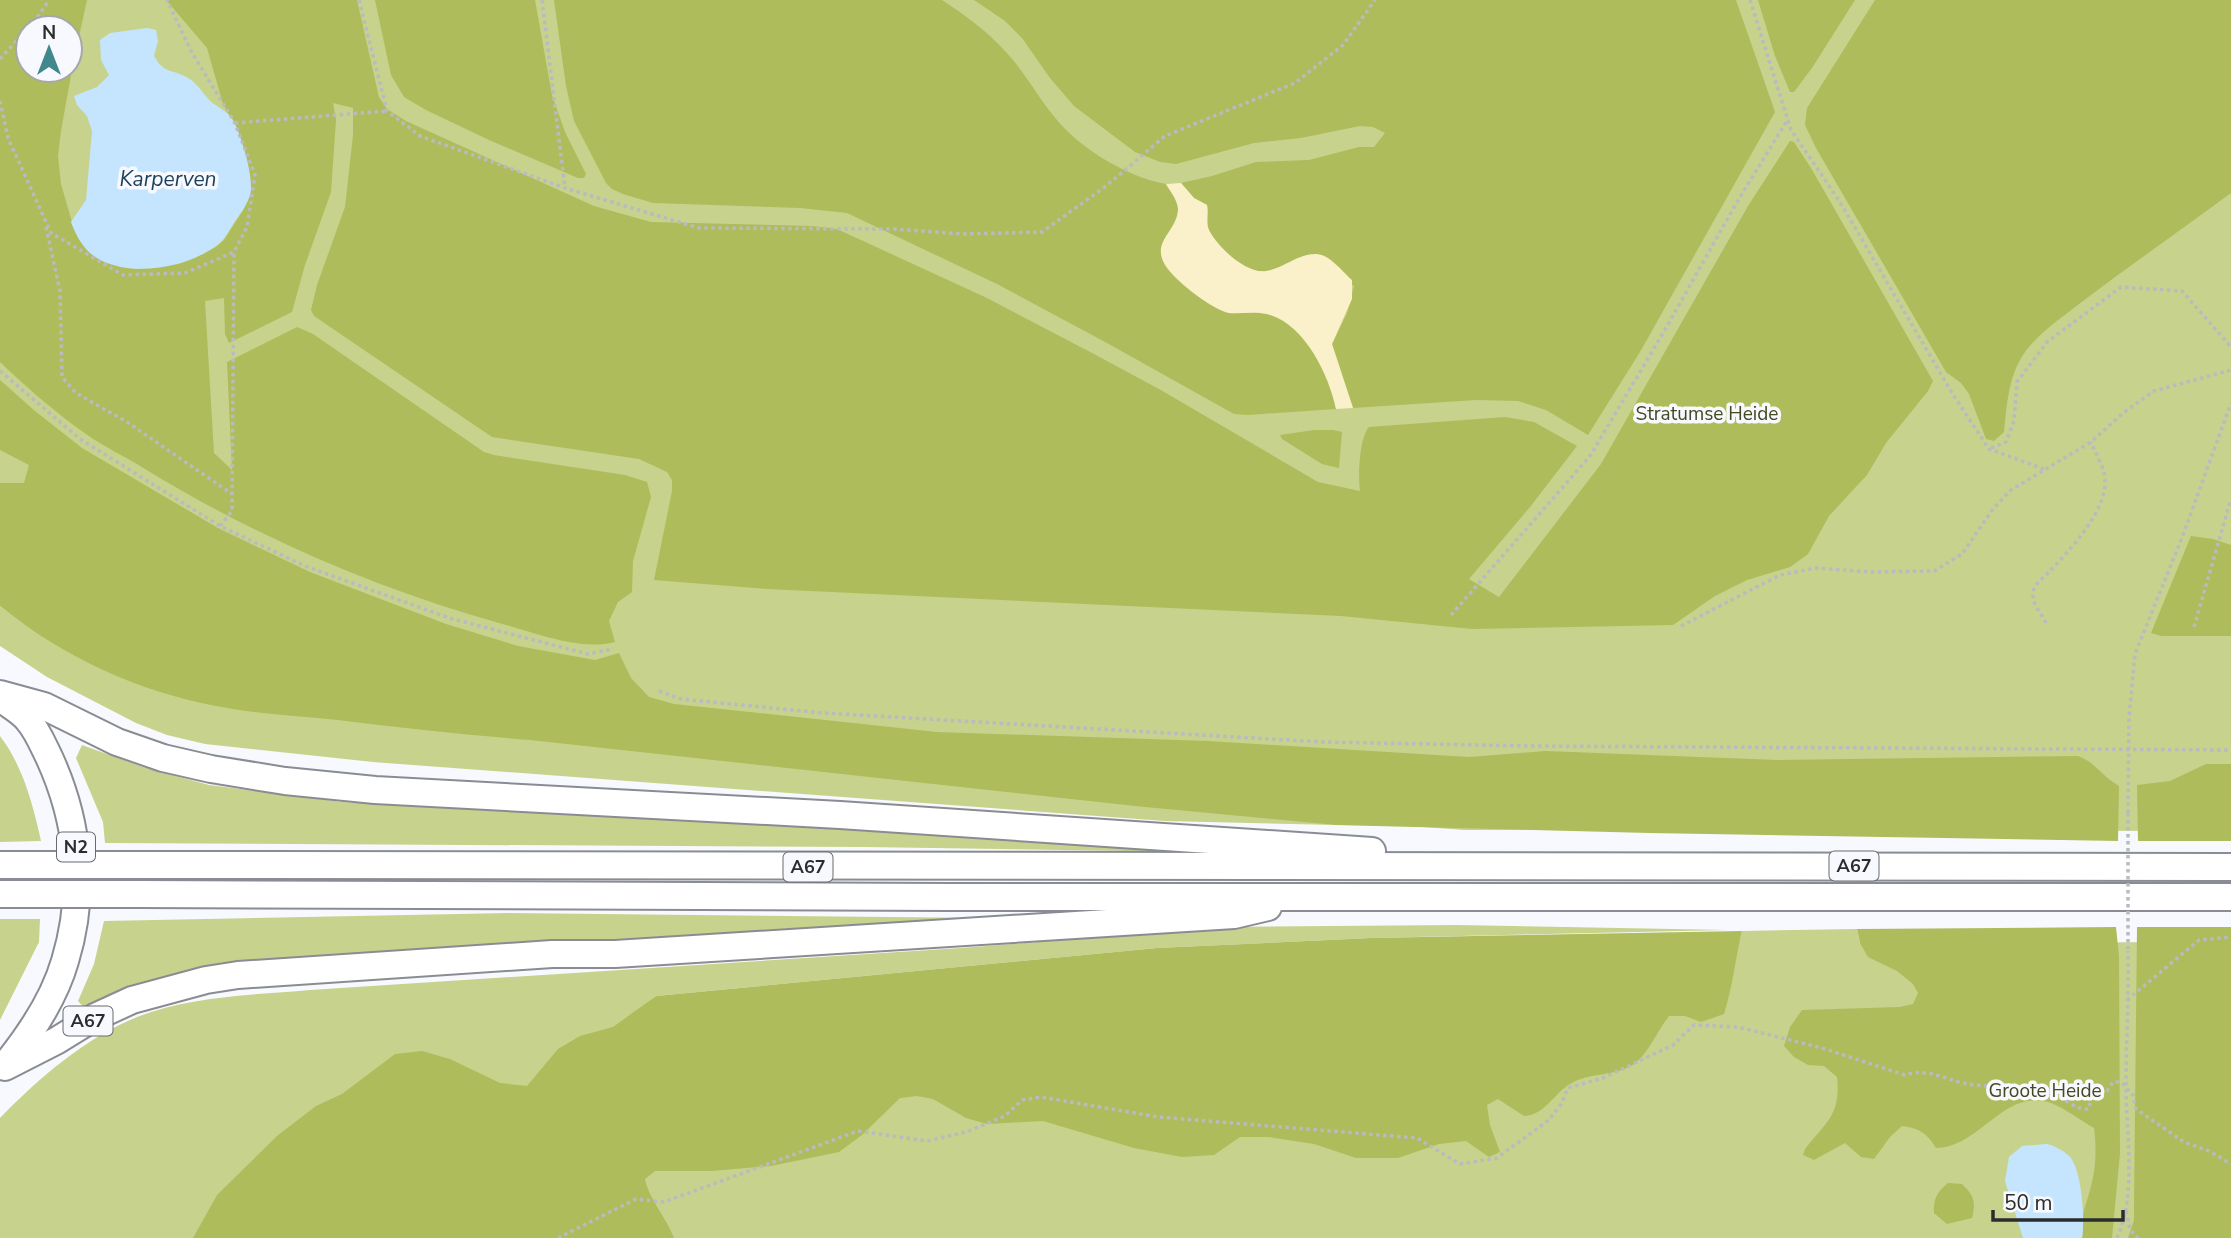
<svg xmlns="http://www.w3.org/2000/svg" width="2231" height="1238" font-family="'Nunito Sans',sans-serif">
<style>
.green{fill:#c7d28c;fill-rule:evenodd}
.forest{fill:#afbc5b;fill-rule:evenodd}
.sand{fill:#faf0ca}
.water{fill:#c5e5ff}
.lines{fill:none;stroke-linecap:round;stroke-linejoin:round}
.highway-casing{stroke:#898c92;stroke-width:30}
.path{stroke:#b9bbbf;stroke-width:3.5;stroke-dasharray:3.5 3.5;stroke-linecap:butt}
.highway{stroke:#fff;stroke-width:26}
.highway-bridge-casing{stroke:#898c92;stroke-width:30;stroke-linecap:butt}
.path-bridge{stroke:#b9bbbf;stroke-width:3.5;stroke-dasharray:3.5 3.5;stroke-linecap:butt}
.highway-bridge{stroke:#fff;stroke-width:26}
.labels{text-anchor:middle;dominant-baseline:central;stroke-width:7;stroke-linejoin:round;paint-order:stroke}
.shield{fill:#f7f9fe;stroke:#686a6c;stroke-width:2}
.shield-label{font-size:18px;font-weight:bold;fill:#2b2c2e}
.park-label{font-size:19px;fill:#444921;stroke:#f7f9fe}
.water-label{font-size:21px;font-style:italic;fill:#1d415b;stroke:#f7f9fe}
</style>
<rect width="100%" height="100%" fill="#f7f9fe"/>
<g class="green">
<path d="M0,0h2231v831l-767,-1 -227,-17 98,12 -170,-4 -792,-59 -168,-18 -38,-9 -31,-12 -89,-46 -47,-31v-40l24,18 -24,-20zM28,28h42v42h-42z"/>
<path d="M0,736c23,30 33,69 41,105l-41,1z"/>
<polygon points="82,745 143,767 209,785 342,802 1199,848 1198,852 864,847 105,843 103,822 76,758"/>
<polygon points="509,913 990,918 534,945 86,1010 78,1001 94,964 104,921"/>
<polygon points="0,919 40,919 39,942 0,1020"/>
<path d="M1457,925l271,5 -357,8 -214,10 -501,48 -17,13 1098,-58 5,-20 115,-2 3,14 371,-1v296h-2231v-120c39,-40 85,-80 137,-101 54,-21 116,-22 173,-27l651,-42 264,-21z"/>
</g>
<g class="forest">
<path d="M0,0h87l-14,64 -12,67 -3,25 3,28 13,45 17,24 13,9 33,7 42,-5 37,-17 8,-7 20,-31 7,-20 -14,-60 -14,-25 -16,-56 -41,-48h191l22,97 8,12 19,12 188,85 57,16 161,4 25,3 150,69 107,56 65,35 159,93 42,9c-2,-14 -1,-53 9,-64l136,-10 29,5 43,24 -47,61 -61,72 30,18 102,-133 147,-258 42,-65 4,1 17,26 122,213 -5,10 -42,52 -19,32 -38,41 -21,38 -18,13 -43,13 -32,16 -42,29 -201,4 -131,-13 -574,-27 -113,-9 18,-89v-11l-5,-8 -28,-13 -147,-22 -178,-121 -3,-6 6,-25 28,-78 8,-72v-27l-20,-5 3,17 -5,72 -26,73 -13,47 -63,31 -4,-9 -1,-36 -19,3 9,152 18,17 -5,-108 70,-35 16,7 171,118 10,3 131,20 22,7 4,15 -18,64 -1,31 -14,10 -9,19 6,21c-34,9 -76,-8 -109,-17 -127,-35 -248,-87 -361,-156 -19,-12 -41,-22 -59,-35 -30,-21 -60,-47 -86,-72zM28,28h42v42h-42z"/>
<polygon points="375,0 535,0 552,95 565,132 586,174 584,178 578,178 489,140 426,110 404,97 391,75"/>
<path d="M554,0h388c23,15 45,31 63,51 20,21 33,47 52,69 24,29 72,58 109,64 4,7 11,16 12,24 0,23 -32,37 -8,64 8,10 39,35 52,38 15,3 33,0 48,5 37,12 59,59 66,94l-88,6 -14,-1 -127,-71 -110,-59 -150,-71 -47,-5 -147,-5 -30,-9 -11,-5 -6,-6 -32,-62 -8,-35z"/>
<path d="M974,0h762l39,112 -135,240 -52,83 -42,-25 -28,-9 -42,-1 -123,8 -21,-64 15,-31 7,-27 -47,-31c-13,4 -27,14 -41,16 -20,3 -47,-23 -56,-39 -5,-8 -1,-18 -3,-27l-13,-7 -13,-15 31,-7 44,-14 53,-2 50,-13h15l11,-14 -12,-6 -13,-1 -59,12 -47,5 -78,21 -16,-2 -25,-10 -61,-46 -24,-28 -28,-40 -17,-17z"/>
<polygon points="1758,0 1855,0 1812,68 1794,92 1790,92 1775,56"/>
<path d="M1875,0h356v193c-50,37 -102,73 -152,111 -19,15 -42,30 -56,51 -15,23 -16,50 -19,77l-10,9 -8,-2 -17,-45 -8,-11 -15,-11 -130,-224 -11,-23 2,-17z"/>
<path d="M0,380l35,31 47,37 136,80 92,44 136,52 72,22 77,14 24,-7 12,25 18,19 25,7 263,28 271,9 261,16 76,-6 232,9 301,-4c19,7 23,20 41,30l-1,55 -469,-8 -314,-8 -200,-19 -605,-66c-64,-5 -128,-12 -192,-20 -40,-4 -82,-6 -122,-14 -79,-15 -153,-49 -216,-100v-123h24l5,-18 -29,-15z"/>
<polygon points="1314,430 1333,430 1342,432 1339,468 1322,464 1282,439 1280,435"/>
<polygon points="2191,536 2213,539 2231,545 2231,636 2161,636 2151,633"/>
<polygon points="2206,764 2231,764 2231,841 2138,841 2137,785 2170,781"/>
<path d="M2116,927l3,29 1,197 -8,85h-30c2,-9 0,-20 2,-28 10,-30 14,-50 10,-82 -14,-8 -28,-19 -43,-25 -47,-16 -71,45 -115,45 -9,-15 -17,-20 -34,-22l-12,11 -16,22 -13,-2 -16,-14 -31,17 -11,-5 2,-6c21,-27 36,-34 32,-72l-13,-11 -16,-1 -14,-8 -10,-11 6,-19 12,-17 98,-3 13,-3 5,-11 -5,-9 -16,-13 -29,-14 -8,-14 -3,-14z"/>
<polygon points="2137,927 2231,927 2231,1238 2128,1238 2134,1220 2134,1205"/>
<path d="M1742,931c-7,29 -9,54 -18,83l-23,8 -16,-6h-16c-12,15 -20,37 -35,48 -19,13 -43,8 -62,19 -18,9 -26,32 -48,33l-26,-17 -11,6 3,20 10,27 -11,5 -23,-16 -27,3 -41,14h-42l-42,-14 -46,-7h-28l-26,18 -32,2 -48,-9 -91,-27 -56,3 -21,-6 -33,-19 -16,-3 -17,2 -38,37 -23,17 -68,14 -60,5h-56l-10,8c3,18 22,40 29,59h-481l24,-43 60,-59 39,-30 26,-12 53,-40 27,-3 28,8 50,24 27,3 31,-37 22,-13 33,-9 43,-31 501,-48 214,-10z"/>
<path d="M1948,1183l14,1c12,12 14,17 10,34l-25,6 -13,-11c-1,-14 3,-21 14,-30z"/>
</g>
<path class="sand" d="M1181,183l13,15 13,7c2,9 -2,19 3,27 9,16 36,42 56,39 17,-2 32,-18 51,-17 13,1 26,18 35,26v19l-20,45 21,64 -17,1c-7,-34 -32,-86 -69,-95 -13,-3 -26,0 -38,-1 -16,-3 -50,-30 -60,-43 -23,-28 10,-37 9,-62 -1,-9 -8,-17 -12,-24z"/>
<g class="water">
<path d="M147,28l9,2 2,11 -4,15c11,19 17,12 34,22 11,6 17,20 26,26 13,9 18,10 24,27 6,16 13,39 13,57 0,12 -9,23 -16,33 -6,9 -10,19 -19,25 -31,23 -94,34 -126,7 -9,-8 -15,-20 -19,-31l15,-22 6,-69 -5,-15 -10,-11 -3,-9 23,-9 12,-12 -8,-15 -1,-20 10,-7z"/>
<path d="M2046,1144c8,1 18,7 24,13 12,14 15,64 12,81h-59l-18,-57 4,-24 13,-11z"/>
</g>
<g class="lines">
<g class="highway-casing">
<g id="highway">
<polyline points="0,694 44,706 117,742 163,758 211,769 285,781 375,790 840,815 1372,851"/>
<path d="M3,700c8,6 19,12 25,20 9,10 15,25 21,37 30,65 37,135 16,204 -11,38 -33,71 -58,102"/>
<polyline points="139,865 2231,867"/>
<polyline points="139,894 951,897 2231,897"/>
<polyline points="5,1067 56,1041 95,1017 132,1000 206,980 238,975 552,954 615,954 1234,915 1268,907"/>
</g>
</g>
<g class="path">
<polyline points="359,0 387,111 420,136 565,188 699,228 892,229 965,234 1042,232 1106,186 1165,136 1295,83 1343,45 1375,0"/>
<polyline points="542,0 565,188"/>
<polyline points="1750,0 1791,130 1840,202 1952,393 1989,449 2044,469"/>
<polyline points="0,59 37,18 49,0"/>
<polyline points="0,101 8,138 51,233 123,275 185,273 234,252 247,227 255,175 235,123 191,51 167,0"/>
<polyline points="235,123 387,111"/>
<polyline points="46,227 60,291 62,377 76,393 127,422 232,494"/>
<polyline points="0,371 80,439 220,526 305,566 449,618 588,654 613,649"/>
<polyline points="1991,448 2006,442 2014,421 2017,382 2047,342 2121,287 2182,291 2231,347"/>
<polyline points="220,526 232,511 234,252"/>
<polyline points="1451,615 1590,456 1662,335 1737,202 1788,119"/>
<path d="M2046,623c-4,-9 -14,-19 -13,-29 0,-9 9,-15 15,-21 21,-22 65,-67 56,-101 -3,-9 -9,-20 -13,-30"/>
<polyline points="1681,626 1780,575 1816,568 1870,572 1934,571 1962,554 1993,509 2011,490 2091,442 2123,413 2154,391 2231,370"/>
<polyline points="2194,627 2231,499"/>
<polyline points="659,691 681,699 823,713 1323,742 1530,746 2231,750"/>
<polyline points="2128,813 2129,718 2135,654 2183,535 2231,403"/>
<polyline points="2127,1000 2199,940 2231,937"/>
<polyline points="2126,1211 2130,1230 2138,1238"/>
<path d="M558,1238l78,-39 28,3 194,-71 69,10 39,-9 39,-16 17,-16 19,-3 117,20 259,21 43,26 37,-6 52,-38 12,-16 7,-16 35,-10 70,-33 21,-20 44,2 84,21 83,27c22,-7 37,3 58,8 30,6 62,1 92,12 12,5 21,15 34,14l2,-13 5,-5h11l6,-9h8l12,13 3,14 48,33 25,9 22,13"/>
<path d="M2117,1238c20,-43 9,-105 9,-151 0,-45 3,-90 2,-136"/>
</g>
<use href="#highway" class="highway"/>
<g class="highway-bridge-casing">
<g id="highway-bridge">
<polyline points="0,865 139,865"/>
<polyline points="0,894 139,894"/>
</g>
</g>
<polyline class="path-bridge" points="2128,813 2128,951"/>
<use href="#highway-bridge" class="highway-bridge"/>
</g>
<g class="labels">
<g class="shield">
<rect x="57" y="832.5" width="38" height="29" rx="5"/>
<rect x="1829.5" y="851.5" width="49" height="29" rx="5"/>
<rect x="783.5" y="852.5" width="49" height="29" rx="5"/>
<rect x="63.5" y="1006.5" width="49" height="29" rx="5"/>
</g>
<g class="shield-label">
<text x="76" y="847">N2</text>
<text x="1854" y="866">A67</text>
<text x="808" y="867">A67</text>
<text x="88" y="1021">A67</text>
</g>
<g class="park-label">
<text x="1707" y="414">Stratumse Heide</text>
<text x="2045" y="1091">Groote Heide</text>
</g>
<g class="water-label">
<text x="168" y="179">Karperven</text>
</g>
</g>
<g transform="translate(49 49)"><circle r="33" fill="#f7f9fe" stroke="#a5a7ab" stroke-width="2"/>
<path d="M0-5L12 26L0 18L-12 26Z" fill="#40888e"/>
<text y="-10" font-size="19" font-weight="bold" text-anchor="middle" fill="#2b2c2e">N</text>
</g>
<path d="M1993 1210v10h130v-10" fill="none" stroke="#2b2c2e" stroke-width="3.5"/>
<text x="2004" y="1210" font-size="21" fill="#2b2c2e" stroke="#f7f9fe" stroke-width="5" paint-order="stroke">50 m</text>
</svg>
